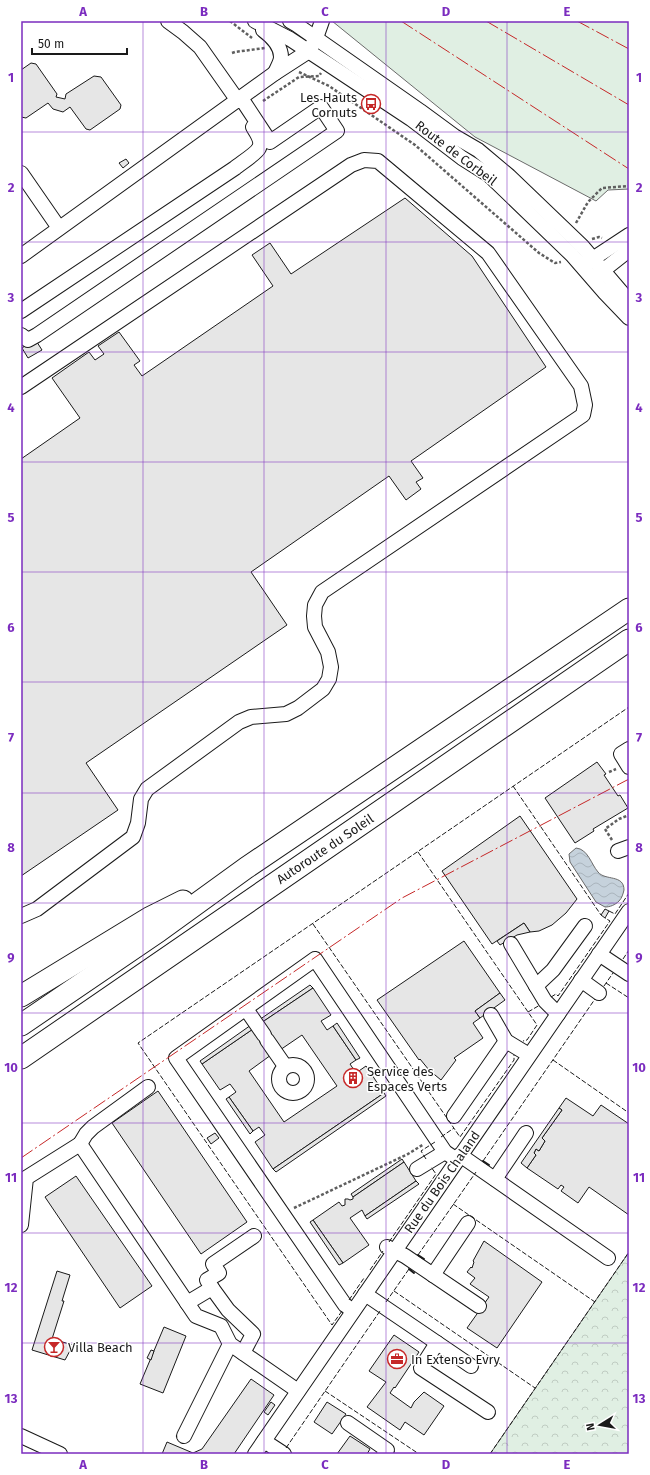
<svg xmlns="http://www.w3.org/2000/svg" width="650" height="1475" font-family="'Fira Sans',sans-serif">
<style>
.green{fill:#e0efe3;stroke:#6a6a6a}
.forest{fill:url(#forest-crowns);stroke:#6a6a6a}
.water{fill:url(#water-waves);stroke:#6a6a6a}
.building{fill:#e6e6e6;stroke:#1a1a1a}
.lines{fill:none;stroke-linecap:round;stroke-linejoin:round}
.minor-casing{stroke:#1a1a1a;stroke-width:16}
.highway-casing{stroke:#1a1a1a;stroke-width:23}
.path{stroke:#5f5f5f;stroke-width:2.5;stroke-dasharray:3 2;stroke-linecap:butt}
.minor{stroke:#fff;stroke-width:14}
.highway{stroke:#fff;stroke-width:21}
.fence{stroke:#1a1a1a;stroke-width:1;stroke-dasharray:5 2;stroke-linecap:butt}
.wall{stroke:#1a1a1a;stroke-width:2}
.power{stroke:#c62828;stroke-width:1;stroke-dasharray:14 3 2 3;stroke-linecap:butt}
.grid{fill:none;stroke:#7b2cbf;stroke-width:1;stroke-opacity:0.55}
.labels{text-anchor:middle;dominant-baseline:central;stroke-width:3;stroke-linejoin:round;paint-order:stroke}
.poi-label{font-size:13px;fill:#1a1a1a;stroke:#fff;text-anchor:start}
.street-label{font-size:13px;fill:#1a1a1a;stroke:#fff}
.neatline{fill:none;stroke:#7b2cbf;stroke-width:1.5}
.grid-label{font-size:13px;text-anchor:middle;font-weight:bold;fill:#7b2cbf}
</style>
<defs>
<pattern id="forest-crowns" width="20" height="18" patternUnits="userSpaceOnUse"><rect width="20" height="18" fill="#e0efe3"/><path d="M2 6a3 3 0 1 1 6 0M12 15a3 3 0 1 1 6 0" fill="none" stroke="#c0ccc2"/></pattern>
<pattern id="water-waves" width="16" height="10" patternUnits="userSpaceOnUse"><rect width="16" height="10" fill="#c6d2dc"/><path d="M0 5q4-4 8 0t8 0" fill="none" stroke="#aab4bc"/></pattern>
</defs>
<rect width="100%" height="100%" fill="#fff"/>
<polygon class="green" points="332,21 629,21 629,189 608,190 596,201 475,137"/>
<polygon class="forest" points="629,1252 629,1454 490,1454"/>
<path class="water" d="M576,848c12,1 15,16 22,24 7,9 26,2 26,18 -1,4 -2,8 -5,11 -4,4 -9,6 -14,6l-9,-5 -26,-40 -1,-8z"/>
<g class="building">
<polygon points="31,63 36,64 57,94 56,97 65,99 66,94 94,76 101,77 121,105 120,109 90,130 86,129 70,107 63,112 53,109 48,103 26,118 21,117 21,70"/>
<polygon points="126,159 129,163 123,168 119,163"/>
<polygon points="405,198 472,256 546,367 411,461 423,478 416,482 421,489 406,500 389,476 251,572 287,625 86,763 118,810 21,876 21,459 80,418 52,378 89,352 95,360 104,354 98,346 119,332 140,361 134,365 142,376 273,286 252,255 270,243 291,274"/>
<polygon points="35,339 42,350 28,358 22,348"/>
<polygon points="597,762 606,774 604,775 618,796 620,795 628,808 593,829 594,831 575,843 545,798"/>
<polygon points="520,816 577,899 566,913 552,925 539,931 530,932 524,923 492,944 442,871"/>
<polygon points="605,909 609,911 605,918 601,915"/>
<polygon points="524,923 530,932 517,935 500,945 497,941"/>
<polygon points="464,941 500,993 475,1011 480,1018 473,1023 483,1038 454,1058 456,1060 441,1080 429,1070 420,1059 419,1060 377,1000"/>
<polygon points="310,985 313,988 261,1023 259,1020"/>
<polygon points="313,988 331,1015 321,1021 327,1030 333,1026 356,1060 350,1064 356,1073 366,1066 384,1093 273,1169 255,1142 265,1135 259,1127 253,1131 229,1097 236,1092 230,1084 220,1090 202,1064 253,1029 271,1055 249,1071 284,1122 337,1086 302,1035 280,1050 261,1023"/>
<polygon points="500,993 505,1000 480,1018 475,1011"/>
<polygon points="337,1023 360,1058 356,1060 333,1026"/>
<polygon points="251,1025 253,1029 202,1064 200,1061"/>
<polygon points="158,1091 247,1222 201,1254 112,1123"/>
<polygon points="384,1093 386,1096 276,1172 273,1169"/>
<polygon points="229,1097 253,1131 250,1134 226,1099"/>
<polygon points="566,1098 593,1116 601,1105 629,1124 629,1215 589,1187 578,1203 561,1191 564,1187 561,1185 558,1189 527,1168 536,1155 534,1153 536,1149 539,1151 545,1141 542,1138 562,1110 559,1108"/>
<polygon points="559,1108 562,1110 542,1138 545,1141 539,1151 536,1149 534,1153 536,1155 527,1168 521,1163"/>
<polygon points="215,1133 219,1138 211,1144 207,1138"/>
<polygon points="402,1159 404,1162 353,1197 351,1194"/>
<polygon points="404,1162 416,1181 365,1216 362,1210 350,1218 369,1245 343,1263 313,1220 339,1202 342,1206 345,1205 345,1199 348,1199 350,1200 353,1199 353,1197"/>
<polygon points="76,1176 152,1286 120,1308 45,1197"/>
<polygon points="416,1181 419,1184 367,1219 365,1216"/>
<polygon points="313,1220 343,1263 339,1265 310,1222"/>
<polygon points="484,1241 542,1282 497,1348 467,1328 489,1297 470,1284 475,1278 467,1272 471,1267 472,1268 474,1262 473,1261"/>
<polygon points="57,1271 70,1275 62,1301 64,1301 52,1339 73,1345 65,1360 32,1350"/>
<polygon points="164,1327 186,1336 163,1393 140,1384"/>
<polygon points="394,1335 419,1352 395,1388 394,1387 390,1393 411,1408 414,1402 424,1392 444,1406 424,1435 405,1422 400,1430 367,1407 386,1382 369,1371"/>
<polygon points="151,1350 154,1351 151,1360 147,1358"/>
<polygon points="251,1379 274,1395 234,1454 162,1454 167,1442 193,1453 202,1449"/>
<polygon points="271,1402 275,1405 268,1415 264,1412"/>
<polygon points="327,1402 346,1414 332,1434 314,1422"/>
<polygon points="350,1436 370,1449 367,1454 337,1454"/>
</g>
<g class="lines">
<g class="minor-casing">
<g id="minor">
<polyline points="168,21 183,32 200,47 238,101"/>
<polyline points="255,21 290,39 328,64 411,119 462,158 489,175 572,255 605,293 629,318"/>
<polyline points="290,21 297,25 420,111 454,136 478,150 509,176 582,246 629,301"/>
<path d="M263,30c8,6 18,15 18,27 0,5 -4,11 -6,16"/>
<polyline points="21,173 59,228"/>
<polyline points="21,256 275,73 309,51 316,38 322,21"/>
<polyline points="585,264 629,235"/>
<polyline points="596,276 629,250"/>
<path d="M21,311l214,-143c6,-5 21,-14 24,-20 4,-7 -3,-16 -6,-21"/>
<polyline points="21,335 28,340 37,335 337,131 321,107 270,142 241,98"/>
<polyline points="21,387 351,165 364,160 378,161 488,253 581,386 585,405 583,415 322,592 315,605 314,616 315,627 328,652 331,667 329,679 323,689 298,708 286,714 251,717 239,722 147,789 141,799 138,823 133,837 37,909 21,916"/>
<polyline points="629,749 621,754 629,767"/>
<polyline points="618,851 629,847"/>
<polyline points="511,944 545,1001 558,1014"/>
<polyline points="599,954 629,974"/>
<polyline points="581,980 599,993"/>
<polyline points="536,986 553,970 585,926"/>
<polyline points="246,1009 264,1035"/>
<polyline points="491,1015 506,1041 529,1055"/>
<polyline points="267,1040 285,1066"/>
<circle cx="293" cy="1079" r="14"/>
<polyline points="454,1116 506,1041"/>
<polyline points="80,1144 86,1134 93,1127 148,1087"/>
<polyline points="460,1155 608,1258"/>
<polyline points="417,1169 445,1152"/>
<polyline points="495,1179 526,1133"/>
<polyline points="21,1225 26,1178 80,1144 196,1316 221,1326 230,1344 298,1391"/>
<polyline points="387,1247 405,1256 479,1306"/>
<polyline points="433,1275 468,1223"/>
<polyline points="212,1288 207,1280 219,1273 213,1264 254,1236"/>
<polyline points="365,1294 471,1366"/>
<polyline points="187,1303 212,1288 228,1310 253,1334 243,1353"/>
<polyline points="353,1311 345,1305 334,1289 176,1058 315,959 445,1152 457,1160"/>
<polyline points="437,1343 421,1368 488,1412"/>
<polyline points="348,1423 387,1450 384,1454"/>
<polyline points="21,1436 60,1454"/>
<polyline points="184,1436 230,1344"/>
<polyline points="264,1441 284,1454"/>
<polyline points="255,1454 629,911"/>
</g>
</g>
<g class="highway-casing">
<g id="highway">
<polyline points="21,996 149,918 183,901"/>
<polyline points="21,1025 159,931 246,868 629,609"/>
<polyline points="21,1058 629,640"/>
</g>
</g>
<g class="path">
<polyline points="230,21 252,38"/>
<polyline points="232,53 235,52 265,48"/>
<polyline points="299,72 329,86 415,145 539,253 555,263 561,262"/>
<polyline points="263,101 299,77 319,76 321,73"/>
<polyline points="576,223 588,202 602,188 629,186"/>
<polyline points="592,239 599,237 602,238"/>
<polyline points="609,772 616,769"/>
<polyline points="612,840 605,829 619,819 629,815"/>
<polyline points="294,1208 408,1154 424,1144"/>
</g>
<use href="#minor" class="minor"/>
<use href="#highway" class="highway"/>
<g class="fence">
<polyline points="513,786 601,915"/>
<polyline points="418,852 537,1025 527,1040 523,1041"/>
<polyline points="609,911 615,914 629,893"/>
<polyline points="313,924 460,1137 514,1060 514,1055"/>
<polyline points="623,959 629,950"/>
<polyline points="606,983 629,998"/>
<polyline points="604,986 613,973"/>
<polyline points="551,997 556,994 558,996 610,921 605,918"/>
<polyline points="528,1012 540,1005"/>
<polyline points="553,1060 629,1113"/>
<polyline points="441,1137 454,1128"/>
<polyline points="426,1159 421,1151 435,1142"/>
<polyline points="483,1161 595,999"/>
<polyline points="453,1204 595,1302"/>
<polyline points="389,1242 436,1174 431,1167"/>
<polyline points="418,1255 476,1172"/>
<polyline points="370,1270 383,1251"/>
<polyline points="394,1291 535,1388"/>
<polyline points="349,1300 364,1278"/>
<polyline points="386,1302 409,1269"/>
<polyline points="342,1311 332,1325 138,1043 629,707"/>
<polyline points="325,1391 419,1454"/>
<polyline points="286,1448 380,1311"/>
<polyline points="490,1454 629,1252"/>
</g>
<g class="wall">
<polyline points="483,1161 489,1165"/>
<polyline points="418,1255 424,1259"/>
<polyline points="409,1269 414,1273"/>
</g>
<g class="power">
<polyline points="401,21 629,169"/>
<polyline points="486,21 629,105"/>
<polyline points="577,21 629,49"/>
<polyline points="21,1158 402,898 629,779"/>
</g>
</g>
<path class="grid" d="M143,21v1433M264,21v1433M386,21v1433M507,21v1433M21,132h608M21,242h608M21,352h608M21,462h608M21,572h608M21,682h608M21,793h608M21,903h608M21,1013h608M21,1123h608M21,1233h608M21,1343h608"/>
<defs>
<g id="bus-ring" transform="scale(1)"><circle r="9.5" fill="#fff" stroke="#c62828" stroke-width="1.5"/><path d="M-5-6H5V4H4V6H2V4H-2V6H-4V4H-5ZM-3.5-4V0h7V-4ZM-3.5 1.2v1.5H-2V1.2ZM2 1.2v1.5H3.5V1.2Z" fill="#c62828"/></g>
<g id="building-ring" transform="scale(1)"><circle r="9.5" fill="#fff" stroke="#c62828" stroke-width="1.5"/><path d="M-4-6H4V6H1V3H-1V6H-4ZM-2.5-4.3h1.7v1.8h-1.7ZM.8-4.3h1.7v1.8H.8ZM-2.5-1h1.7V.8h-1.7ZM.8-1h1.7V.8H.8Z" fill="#c62828"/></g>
<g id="bar-ring" transform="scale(1)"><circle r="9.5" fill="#fff" stroke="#c62828" stroke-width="1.5"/><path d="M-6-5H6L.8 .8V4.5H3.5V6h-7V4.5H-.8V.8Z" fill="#c62828"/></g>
<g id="office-ring" transform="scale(1)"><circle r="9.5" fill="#fff" stroke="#c62828" stroke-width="1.5"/><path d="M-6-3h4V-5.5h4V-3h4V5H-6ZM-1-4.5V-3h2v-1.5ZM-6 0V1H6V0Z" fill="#c62828"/></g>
</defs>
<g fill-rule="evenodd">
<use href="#bus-ring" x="371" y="104"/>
<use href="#building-ring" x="353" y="1078"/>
<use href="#bar-ring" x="54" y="1347"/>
<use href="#office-ring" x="397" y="1359"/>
</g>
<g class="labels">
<g class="poi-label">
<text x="357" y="97" text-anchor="end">Les Hauts<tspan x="357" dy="15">Cornuts</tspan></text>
<text x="367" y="1071">Service des<tspan x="367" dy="15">Espaces Verts</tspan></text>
<text x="68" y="1347">Villa Beach</text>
<text x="411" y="1359">In Extenso Evry</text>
</g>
<g class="street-label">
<text transform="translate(456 153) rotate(37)">Route de Corbeil</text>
<text transform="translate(325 849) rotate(-34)">Autoroute du Soleil</text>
<text transform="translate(442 1182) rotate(-55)">Rue du Bois Chaland</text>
</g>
</g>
<rect width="650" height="1475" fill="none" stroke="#ffffff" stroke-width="44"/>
<g transform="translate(600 1425) rotate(259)" stroke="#ffffff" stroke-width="3" paint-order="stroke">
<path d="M0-3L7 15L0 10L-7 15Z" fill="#1a1a1a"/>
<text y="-6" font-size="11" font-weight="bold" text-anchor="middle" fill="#1a1a1a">N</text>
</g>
<path d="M32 48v6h95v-6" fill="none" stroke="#1a1a1a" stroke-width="2"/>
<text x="38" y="48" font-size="12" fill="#1a1a1a" stroke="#ffffff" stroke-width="3" paint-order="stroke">50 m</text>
<rect x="22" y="22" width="606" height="1431" class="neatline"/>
<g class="grid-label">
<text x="83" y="16">A</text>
<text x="204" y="16">B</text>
<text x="325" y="16">C</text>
<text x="446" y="16">D</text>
<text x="567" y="16">E</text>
<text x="11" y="82">1</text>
<text x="639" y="82">1</text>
<text x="11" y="192">2</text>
<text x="639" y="192">2</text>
<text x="11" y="302">3</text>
<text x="639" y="302">3</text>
<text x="11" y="412">4</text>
<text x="639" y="412">4</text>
<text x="11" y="522">5</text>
<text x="639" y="522">5</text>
<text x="11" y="632">6</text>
<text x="639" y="632">6</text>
<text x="11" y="742">7</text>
<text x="639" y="742">7</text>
<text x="11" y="852">8</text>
<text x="639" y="852">8</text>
<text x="11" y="962">9</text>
<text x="639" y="962">9</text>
<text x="11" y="1072">10</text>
<text x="639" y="1072">10</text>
<text x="11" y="1182">11</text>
<text x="639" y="1182">11</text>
<text x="11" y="1292">12</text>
<text x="639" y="1292">12</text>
<text x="11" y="1403">13</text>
<text x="639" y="1403">13</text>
<text x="83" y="1469">A</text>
<text x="204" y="1469">B</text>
<text x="325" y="1469">C</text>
<text x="446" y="1469">D</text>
<text x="567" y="1469">E</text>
</g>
</svg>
